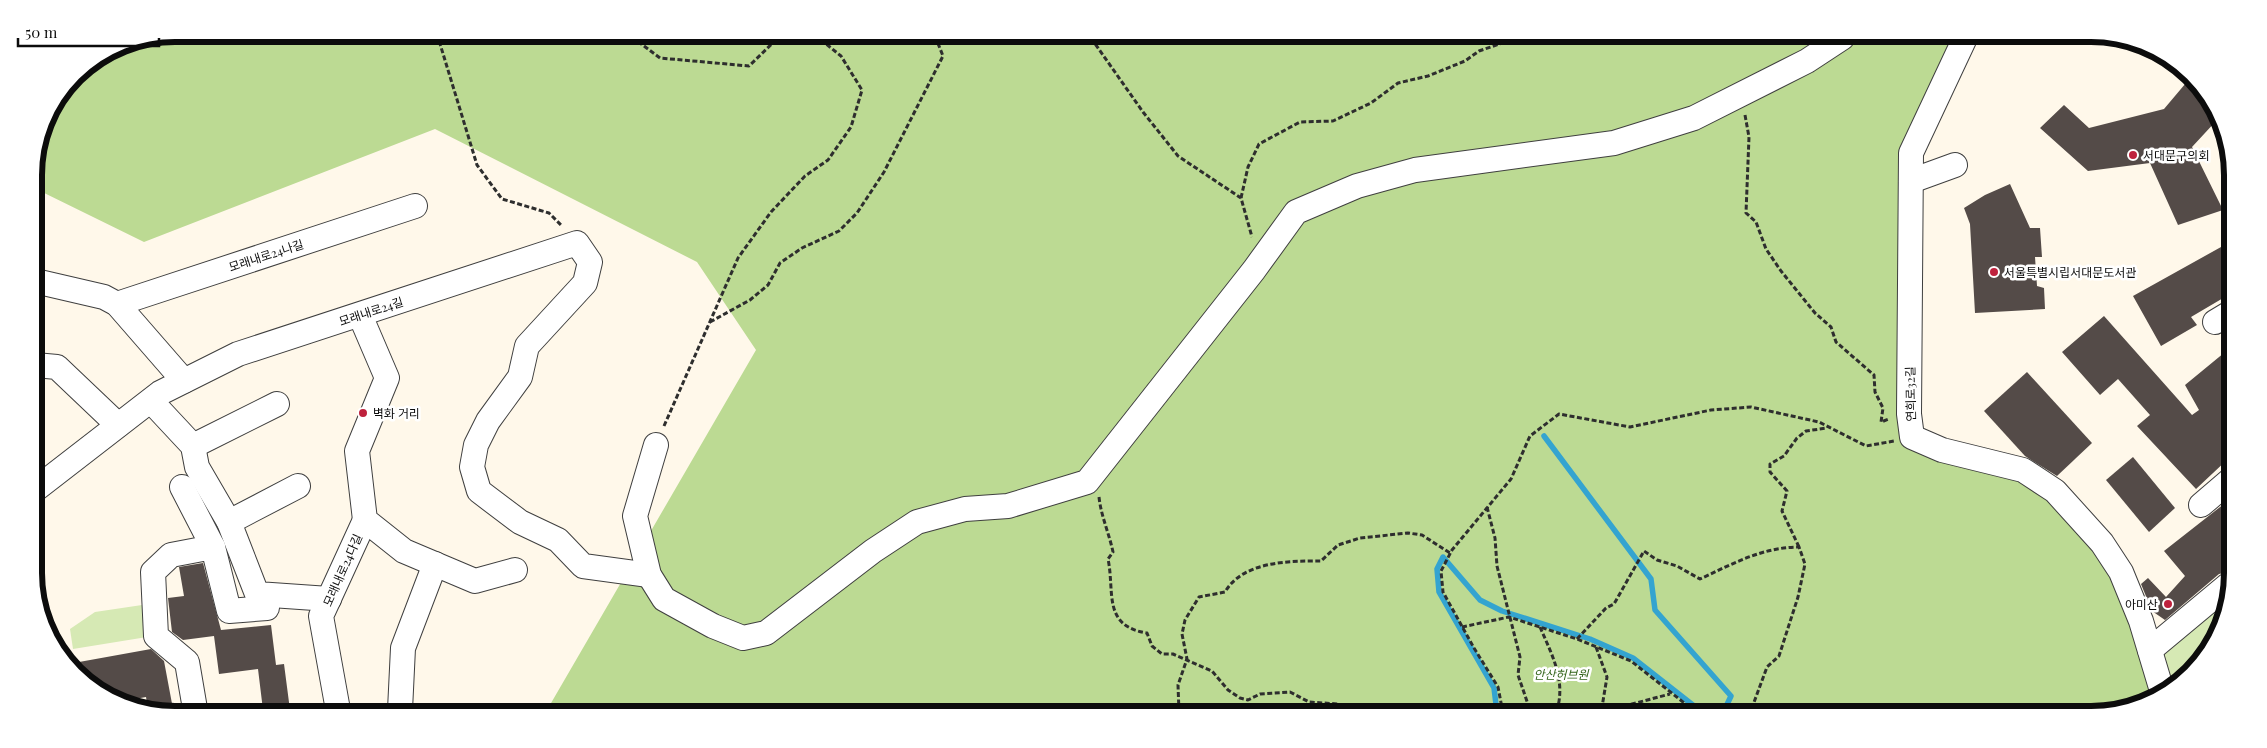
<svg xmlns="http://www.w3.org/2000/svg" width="2267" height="748" font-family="'Playfair Display','Noto Sans KR',serif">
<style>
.green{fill:#d6e9b4}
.forest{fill:#bcda93}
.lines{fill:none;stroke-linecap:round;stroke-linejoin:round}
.stream{stroke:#34a4d0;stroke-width:5.5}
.building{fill:#544b48}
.minor-casing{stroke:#3f3f3f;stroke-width:26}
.path{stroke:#2e2e2e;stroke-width:3;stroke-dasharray:5 2.5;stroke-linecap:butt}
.minor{stroke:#fff;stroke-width:24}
.poi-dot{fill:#be213c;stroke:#fff;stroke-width:2}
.labels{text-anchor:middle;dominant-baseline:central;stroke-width:5;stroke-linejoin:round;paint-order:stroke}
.poi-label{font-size:12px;fill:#0c0c0c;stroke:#fff;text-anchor:start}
.street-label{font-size:12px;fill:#0c0c0c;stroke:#fff}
.park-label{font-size:12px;font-style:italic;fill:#33641b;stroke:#fff}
.rim{fill:none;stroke:#0c0c0c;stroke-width:6}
</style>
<rect width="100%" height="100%" fill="#fff8ea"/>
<g class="green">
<path d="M2228,593c0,5 1,12 0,16 -5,26 -36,71 -61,80l-5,-42z"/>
<polygon points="142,605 147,637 73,649 70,629 95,612"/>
</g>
<polygon class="forest" points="175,34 1965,38 1911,153 1912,437 2023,470 2102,543 2162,691 2101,714 547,710 756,350 697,262 435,129 144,242 34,188 34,166 45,121 75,75 121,44"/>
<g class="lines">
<g class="stream">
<polyline points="1544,436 1651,579 1655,610 1731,696 1723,713"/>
<polyline points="1497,713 1494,688 1439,592 1437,569 1443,557 1480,600 1502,611 1590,639 1633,658 1703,713"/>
</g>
</g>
<g class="building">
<polygon points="2191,77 2198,82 2217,120 2192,147 2223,210 2178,225 2150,163 2088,171 2040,128 2064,105 2089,128 2164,109"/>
<polygon points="2010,184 2030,228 2040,228 2042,257 2035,257 2037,286 2044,288 2045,309 1975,313 1970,224 1964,208 1985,195"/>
<polygon points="2230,242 2230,294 2191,317 2197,325 2161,346 2133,296"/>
<polygon points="2104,316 2192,415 2199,410 2185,385 2230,348 2229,458 2196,489 2137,426 2150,415 2118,379 2100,395 2062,352"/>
<polygon points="2027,372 2092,443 2057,476 2025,456 1984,411"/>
<polygon points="2133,457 2175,508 2149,532 2106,480"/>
<polygon points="2229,500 2229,572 2219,574 2165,620 2152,611 2141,584 2148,578 2166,597 2185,576 2164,551"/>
<polygon points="203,563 221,630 271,625 276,665 284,664 290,710 263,710 258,669 219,674 214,636 183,640 172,632 168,598 184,596 179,567"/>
<polygon points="151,649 164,661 173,709 148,709 146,697 124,701 68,664"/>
</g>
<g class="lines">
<g class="minor-casing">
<g id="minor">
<polyline points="1965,38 1911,153 1909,414 1912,437 1942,450 2023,470 2055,491 2102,543 2121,572 2141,621 2162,691"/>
<polyline points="1911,181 1955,165"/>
<polyline points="35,281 104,297 117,304 184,381"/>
<polyline points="117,304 415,206"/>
<polyline points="360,315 387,378 357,451 365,520 404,551 475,581 515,570"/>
<polyline points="2215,322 2230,313"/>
<polyline points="35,365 57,367 118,425"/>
<polyline points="151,401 193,446 197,467 229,522 257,594 329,599"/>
<polyline points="656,445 635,516 649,575 664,599 713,626 743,638 766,633 873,551 917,522 965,509 1008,506 1087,482 1254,270 1296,212 1357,186 1415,170 1614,143 1694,118 1807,61 1842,38"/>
<polyline points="193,446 277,404"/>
<polyline points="182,487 213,547"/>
<polyline points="36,489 160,393 238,354 577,243 590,262 585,283 527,346 520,377 488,421 476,445 472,467 479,491 520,522 558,540 583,566 649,575"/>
<polyline points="2201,505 2229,481"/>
<polyline points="229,522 298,486"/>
<polyline points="2150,650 2228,585"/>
<polyline points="195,709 187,662 156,636 153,572 171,555 213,547 229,611 267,608"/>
<polyline points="338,710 321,616 365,520"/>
<polyline points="400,710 403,648 435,564"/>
</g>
</g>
<g class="path">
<polyline points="437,34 477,165 502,199 549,213 562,226"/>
<polyline points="636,35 636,40 660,58 749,66 781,35"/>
<polyline points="1084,36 1091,38 1143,112 1178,156 1241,198 1252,237"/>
<polyline points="1745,115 1749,137 1746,213 1756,222 1766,249 1781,271 1815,313 1831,327 1836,342 1874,375 1875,392 1883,408 1881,422 1889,419"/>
<polyline points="1241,198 1248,167 1259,144 1300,122 1333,121 1371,103 1398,83 1428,76 1465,61 1479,51 1511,40 1527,37"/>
<polyline points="710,322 750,300 768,285 780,263 802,248 839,231 857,213 884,172 943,56 935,36"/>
<polyline points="664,426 738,258 771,212 805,176 828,160 851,127 862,90 841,56 815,35"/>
<path d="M1099,497c2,19 10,36 14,55l-5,7c7,33 -6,67 39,74l5,13 10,8h11l39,17 16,19 12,8 8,2 12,-6 30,-2 19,10 29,2 17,8"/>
<polyline points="1487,507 1495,538 1497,566 1520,657 1518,675 1531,713"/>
<polyline points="1799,547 1782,511 1787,491 1770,472 1770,464 1784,456 1797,438 1806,431 1827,428"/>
<polyline points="1462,627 1509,617 1577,639 1631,661 1697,713"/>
<path d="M1540,627c12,28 27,55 16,86"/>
<path d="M1577,639l29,-31 8,-4 30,-53 13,9 20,6 23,13c32,-15 63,-32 99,-32l6,17 -7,33 -19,59 -12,11 -14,38 -15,8"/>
<polyline points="1596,647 1607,677 1601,713"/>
<path d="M1179,712l-1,-27 9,-26 -5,-25 3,-14 14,-23 26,-5c18,-31 64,-31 96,-31l17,-16 22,-7 48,-5 14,2 28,18"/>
<polyline points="1602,712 1670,694"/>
<polyline points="1503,713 1498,687 1474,648 1443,592 1441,571 1452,550 1511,479 1530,436 1559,414 1630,427 1711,410 1751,407 1819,422 1866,446 1894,441"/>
</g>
<use href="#minor" class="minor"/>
</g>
<g class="poi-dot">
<circle cx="2133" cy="155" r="5"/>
<circle cx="1994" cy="272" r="5"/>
<circle cx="363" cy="413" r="5"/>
<circle cx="2168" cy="604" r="5"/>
</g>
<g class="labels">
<g class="poi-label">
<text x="2143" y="155">서대문구의회</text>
<text x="2004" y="272">서울특별시립서대문도서관</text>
<text x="373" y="413">벽화 거리</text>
<text x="2158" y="604" text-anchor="end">아미산</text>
</g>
<g class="street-label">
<text transform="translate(266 255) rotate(-18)">모래내로24나길</text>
<text transform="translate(371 311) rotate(-18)">모래내로24길</text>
<text transform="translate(1910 394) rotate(-91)">연희로32길</text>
<text transform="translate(342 570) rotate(-66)">모래내로24다길</text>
</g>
<g class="park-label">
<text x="1561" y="674">안산허브원</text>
</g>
</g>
<path d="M0 0H2267V748H0ZM175 42H2091A133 133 0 0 1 2224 175V573A133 133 0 0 1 2091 706H175A133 133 0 0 1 42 573V175A133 133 0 0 1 175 42Z" fill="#fff" fill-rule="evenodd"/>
<path class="rim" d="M175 42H2091A133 133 0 0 1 2224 175V573A133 133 0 0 1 2091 706H175A133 133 0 0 1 42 573V175A133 133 0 0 1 175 42Z"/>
<path d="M18 38v8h141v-8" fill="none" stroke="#0c0c0c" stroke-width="2.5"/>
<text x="25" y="38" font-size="15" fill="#0c0c0c" stroke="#ffffff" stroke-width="4" paint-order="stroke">50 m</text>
</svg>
